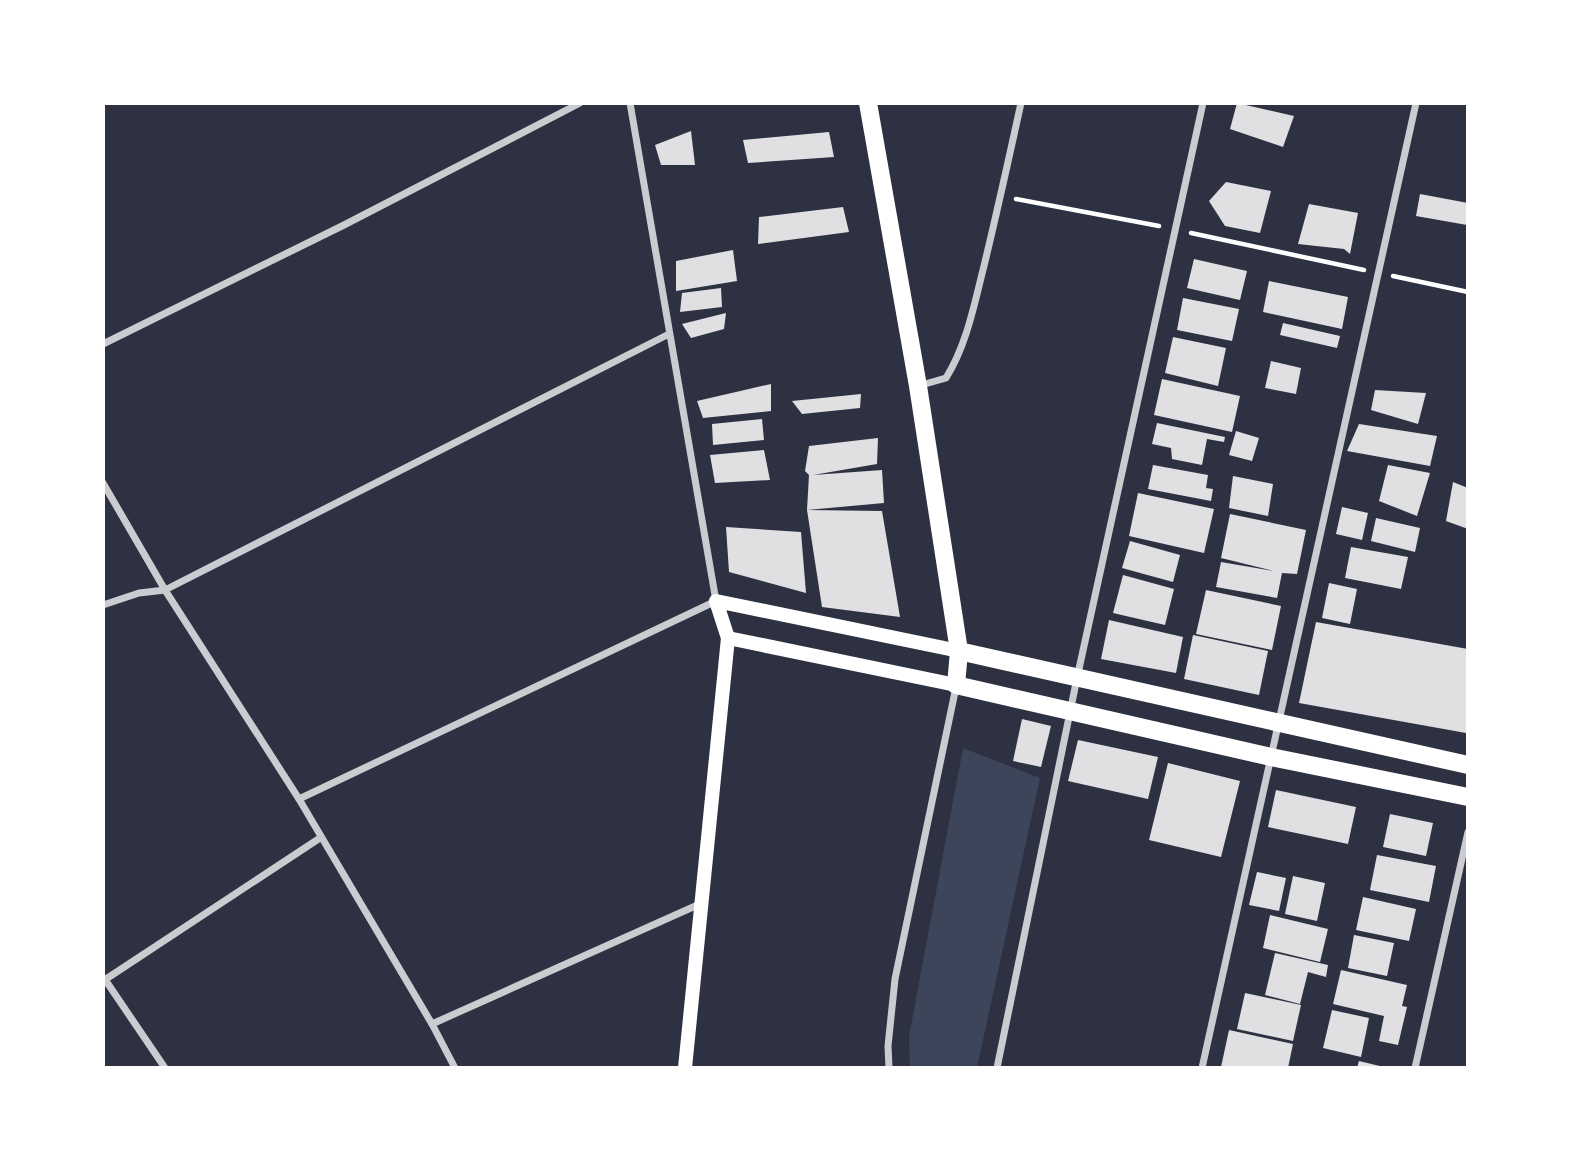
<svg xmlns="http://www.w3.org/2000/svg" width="1571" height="1171" font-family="Karla,sans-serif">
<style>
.green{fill:#3c4559}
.building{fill:#e0e0e3}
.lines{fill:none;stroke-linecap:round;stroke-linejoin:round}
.path{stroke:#fff;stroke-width:4.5}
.minor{stroke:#caccd0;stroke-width:7}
.secondary{stroke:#fff;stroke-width:14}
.primary{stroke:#fff;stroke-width:18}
</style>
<rect width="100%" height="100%" fill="#2d3142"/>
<polygon class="green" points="963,748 1040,778 977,1068 910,1068 909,1036"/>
<g class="building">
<polygon points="1237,103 1294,116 1283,147 1230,129"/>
<polygon points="691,131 695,165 661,165 655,145"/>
<polygon points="829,132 834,157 748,163 743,140"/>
<polygon points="1226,182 1271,191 1260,233 1225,226 1209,201"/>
<polygon points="1420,194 1468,203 1467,225 1416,216"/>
<polygon points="1309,204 1358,213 1350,254 1344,249 1298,244"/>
<polygon points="843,207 849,232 758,244 759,217"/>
<polygon points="733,250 737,281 676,291 676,261"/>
<polygon points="1194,259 1247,271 1240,300 1187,288"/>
<polygon points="1269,281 1348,297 1342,329 1263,312"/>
<polygon points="721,288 722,307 680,312 682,293"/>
<polygon points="1183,298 1239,309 1232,341 1177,330"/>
<polygon points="726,313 724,329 691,338 682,324"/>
<polygon points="1283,323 1340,336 1337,348 1280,335"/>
<polygon points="1173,337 1226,348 1218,386 1165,373"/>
<polygon points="1271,361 1301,368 1296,394 1265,388"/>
<polygon points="1162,379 1240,396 1232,432 1154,415"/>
<polygon points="771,384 771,411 703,418 697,401"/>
<polygon points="1375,390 1426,393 1418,424 1371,410"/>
<polygon points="861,394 860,408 802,414 792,401"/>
<polygon points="762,419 764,440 713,445 712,424"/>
<polygon points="1157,423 1225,437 1224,442 1207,439 1202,465 1172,459 1171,448 1152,444"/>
<polygon points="1359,424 1437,436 1430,466 1347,451"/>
<polygon points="1236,431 1259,438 1252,461 1229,455"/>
<polygon points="878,438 877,464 813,475 882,470 884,503 807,510 809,475 805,471 809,446"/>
<polygon points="764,450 770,480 715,483 710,455"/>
<polygon points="1153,465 1208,475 1206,488 1213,489 1211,501 1148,489"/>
<polygon points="1388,465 1430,473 1417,516 1379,501"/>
<polygon points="1233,476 1273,484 1268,516 1229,508"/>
<polygon points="1453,482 1468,488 1468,529 1446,521"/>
<polygon points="1138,493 1214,509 1204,553 1129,536"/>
<polygon points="1342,507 1368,513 1362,540 1336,534"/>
<polygon points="807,510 882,511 900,617 822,607"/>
<polygon points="1230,514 1306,530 1297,574 1282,573 1277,598 1216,587 1221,562 1274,571 1221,558"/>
<polygon points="1376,518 1420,528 1415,552 1371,541"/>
<polygon points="726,527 801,532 806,593 729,572"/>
<polygon points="1130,541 1180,555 1173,582 1122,568"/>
<polygon points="1351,547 1408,557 1401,589 1345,578"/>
<polygon points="1123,575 1174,589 1165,625 1113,613"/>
<polygon points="1329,583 1357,589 1350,624 1322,618"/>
<polygon points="1206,590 1281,606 1272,650 1196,634"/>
<polygon points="1109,620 1183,637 1176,673 1101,659"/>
<polygon points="1316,622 1468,649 1466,733 1299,703"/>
<polygon points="1193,635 1268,651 1259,695 1184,679"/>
<polygon points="1022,719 1051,726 1041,767 1013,761"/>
<polygon points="1078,740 1158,757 1148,799 1068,781"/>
<polygon points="1168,763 1240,781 1221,857 1149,840"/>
<polygon points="1276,790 1356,807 1348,844 1268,827"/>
<polygon points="1390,814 1433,823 1426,856 1383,847"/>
<polygon points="1377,855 1436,866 1429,902 1370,890"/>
<polygon points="1257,872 1286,878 1279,911 1249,905"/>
<polygon points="1293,876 1325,883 1317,921 1285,914"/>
<polygon points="1363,897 1416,909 1409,941 1356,930"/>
<polygon points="1270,915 1328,929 1320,962 1263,948"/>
<polygon points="1354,935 1394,943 1387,976 1348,968"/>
<polygon points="1275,953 1328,965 1326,977 1308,972 1300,1004 1265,995"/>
<polygon points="1341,970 1407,985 1402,1006 1407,1007 1398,1045 1379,1041 1384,1016 1333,1004"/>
<polygon points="1245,993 1301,1005 1293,1041 1237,1029"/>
<polygon points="1332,1010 1369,1018 1361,1057 1323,1048"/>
<polygon points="1229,1030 1293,1044 1288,1068 1221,1067"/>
<polygon points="1359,1061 1384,1067 1384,1068 1357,1068"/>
</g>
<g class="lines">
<g class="path">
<polyline points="1016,199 1159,226"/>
<polyline points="1191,233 1364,270"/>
<polyline points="1393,276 1468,292"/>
</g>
<g class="minor">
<polyline points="103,344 344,225 580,103"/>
<path d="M918,386l28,-8c21,-34 28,-73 38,-112 13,-54 25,-108 37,-163"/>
<polyline points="103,483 165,590 299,799 432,1024 455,1068"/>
<polyline points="103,605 139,593 165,590 669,334"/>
<polyline points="299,799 716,601 630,103"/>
<polyline points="104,978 165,1068"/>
<polyline points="103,981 320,838"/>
<polyline points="432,1024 702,903"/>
<polyline points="889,1068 888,1046 895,979 956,687"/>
<polyline points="997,1068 1077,678 1203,103"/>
<polyline points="1202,1068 1416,103"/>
<polyline points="1415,1068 1468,832"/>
</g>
<g class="secondary">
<polyline points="728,638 956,685"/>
<polyline points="685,1068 728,638 716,601 959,651"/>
</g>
<g class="primary">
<polyline points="868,103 918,386 959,651 956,685 1271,757 1468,797"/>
<polyline points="959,651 1468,765"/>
</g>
</g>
<rect width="1571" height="1171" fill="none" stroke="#ffffff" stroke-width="210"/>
</svg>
